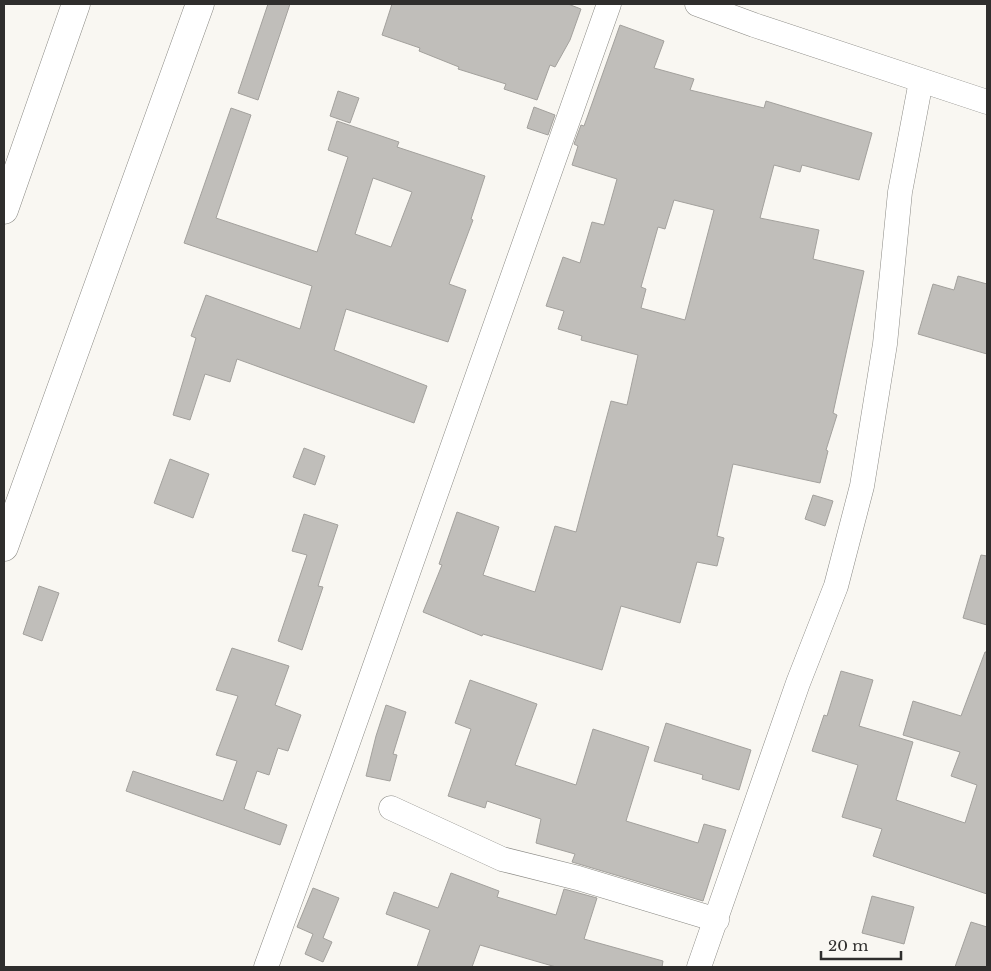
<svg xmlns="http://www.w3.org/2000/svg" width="991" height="971" font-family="'Libre Baskerville',serif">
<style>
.building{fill:#c0beba;stroke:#a3a19d;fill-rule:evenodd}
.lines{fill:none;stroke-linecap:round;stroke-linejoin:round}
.minor-casing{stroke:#8a8984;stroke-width:25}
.secondary-casing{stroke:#8a8984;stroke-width:29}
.minor{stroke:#fff;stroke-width:24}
.secondary{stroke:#fff;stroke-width:28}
</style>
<rect width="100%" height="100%" fill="#f9f7f2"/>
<g class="building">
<polygon points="268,4 290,4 258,100 238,93"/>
<polygon points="392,4 568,4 581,9 570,40 555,67 550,65 537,100 504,89 506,84 458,69 459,67 419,51 420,48 382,35"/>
<path d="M620,25l44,16 -10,27 40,11 -4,11 74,18 2,-7 106,32 -13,47 -57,-15 -2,7 -26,-7 -14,53 59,12 -6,29 51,12 -31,142 4,2 -11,35 2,1 -8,32 -87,-19 -16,72 7,2 -7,28 -20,-4 -17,61 -59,-17 -19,64 -119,-36 -1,2 -59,-24 19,-47 -3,-1 18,-52 42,15 -16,48 52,17 20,-66 21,6 35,-131 16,4 11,-50 -57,-15 1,-4 -24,-7 6,-18 -18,-5 17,-49 17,6 12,-41 12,3 13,-46 -45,-14 6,-19 -4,-2 7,-19 3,1 4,-11zM674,200l40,10 -29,110 -44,-12 5,-19 -5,-2 17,-60 7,2z"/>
<polygon points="338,91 359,98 350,123 330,116"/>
<polygon points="534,107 555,115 548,135 527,128"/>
<path d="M231,108l20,7 -35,103 101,34 31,-95 -20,-7 9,-29 62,21 -2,5 88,29 -14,43 2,1 -24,64 17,6 -18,52 -102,-33 -12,41 93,36 -13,37 -177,-64 -7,23 -25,-8 -15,46 -17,-5 23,-77 -5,-2 15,-41 94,34 12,-43 -128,-43zM373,178l39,14 -21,55 -36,-13z"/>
<polygon points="958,276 987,284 987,354 918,334 933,284 954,290"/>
<polygon points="304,448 325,456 315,485 293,477"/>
<polygon points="170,459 209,474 193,518 154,503"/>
<polygon points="813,495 833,501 825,526 805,519"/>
<polygon points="304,514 338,525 318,586 323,587 302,650 278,641 307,555 292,551"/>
<polygon points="981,555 987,556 987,625 963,618"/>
<polygon points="39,586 59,593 42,641 23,634"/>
<polygon points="232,648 289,666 275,705 301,715 288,751 278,748 269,775 257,771 244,809 287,825 280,845 126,791 133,771 223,801 237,761 216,755 238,696 216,690"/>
<polygon points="985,652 987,652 987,894 873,856 882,829 842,817 858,765 812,751 824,715 827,716 841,671 873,680 859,726 913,742 896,800 965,823 977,785 951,776 960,752 903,735 913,701 961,716"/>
<polygon points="470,680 537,704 515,765 576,785 593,729 649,747 626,821 698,843 704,824 726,830 703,901 572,862 575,854 536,843 541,819 487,801 485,808 448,796 471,729 455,723"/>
<polygon points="386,705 406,712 393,754 397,755 390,781 366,776 376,736"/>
<polygon points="666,723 751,750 739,790 702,779 703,775 654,761"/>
<polygon points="451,873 499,891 497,897 556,915 564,889 597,898 584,939 663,961 662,967 556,967 480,945 472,967 417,967 430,930 386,914 394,892 438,908"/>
<polygon points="313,888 339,898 323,938 332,942 323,962 305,954 313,934 297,927"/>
<polygon points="872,896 914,907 904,944 862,933"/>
<polygon points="971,922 987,927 987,967 955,967"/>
</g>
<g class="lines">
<g class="minor-casing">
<g id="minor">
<polyline points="697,4 754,25 987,102"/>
<polyline points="391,808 502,859 578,878 717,920"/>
<polyline points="266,967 341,762 609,4"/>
<polyline points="699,967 798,683 836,586 862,486 885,344 900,192 921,81"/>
</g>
</g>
<g class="secondary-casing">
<g id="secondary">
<polyline points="4,210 76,4"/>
<polyline points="4,547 200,4"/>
</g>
</g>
<use href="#minor" class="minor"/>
<use href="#secondary" class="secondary"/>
</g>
<rect width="991" height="971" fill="none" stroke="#2f2e2d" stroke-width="10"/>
<path d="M821 951v8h80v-8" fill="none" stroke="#2f2e2d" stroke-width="2.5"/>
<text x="828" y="951" font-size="15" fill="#2f2e2d" stroke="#f9f7f2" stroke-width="4" paint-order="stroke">20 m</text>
</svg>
